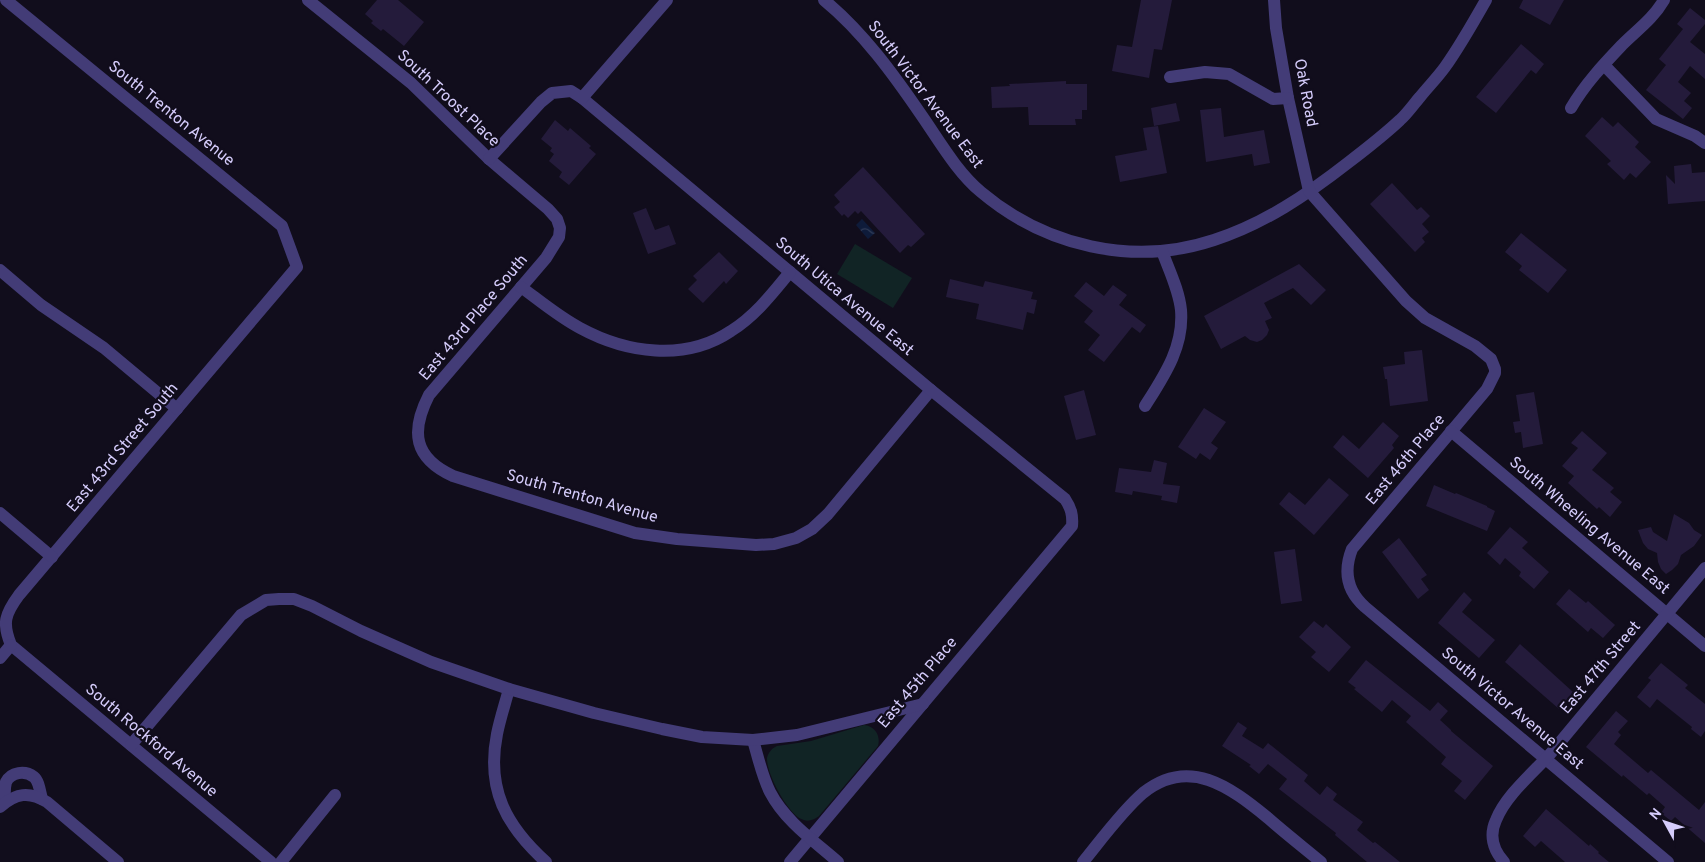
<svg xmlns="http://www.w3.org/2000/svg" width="1705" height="862" font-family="Overpass,sans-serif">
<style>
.green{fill:#112425}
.water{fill:url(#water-waves)}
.building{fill:#241b3b}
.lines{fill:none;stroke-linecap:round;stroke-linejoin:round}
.minor{stroke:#433c77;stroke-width:12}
.labels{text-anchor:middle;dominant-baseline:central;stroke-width:4.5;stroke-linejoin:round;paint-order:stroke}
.street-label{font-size:16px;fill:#d5ccfb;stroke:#110d1c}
</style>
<defs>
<pattern id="water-waves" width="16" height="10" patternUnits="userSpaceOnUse" patternTransform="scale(1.25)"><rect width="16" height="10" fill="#0e1b3a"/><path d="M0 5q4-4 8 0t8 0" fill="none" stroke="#303b57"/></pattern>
</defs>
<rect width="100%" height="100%" fill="#110d1c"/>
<g class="green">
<polygon points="855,244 912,278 893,308 837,274"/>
<path d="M864,725c11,1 17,11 14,21l-59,70c-4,3 -10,6 -15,4 -15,-3 -38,-47 -37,-62 1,-5 5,-10 10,-12l34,-5z"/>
</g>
<polygon class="water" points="862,219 875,233 868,239 856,225"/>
<g class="building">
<polygon points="377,0 398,0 424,22 404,46 383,29 381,31 371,23 373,21 365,14"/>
<polygon points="1141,0 1172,0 1162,50 1154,49 1149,78 1112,71 1117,45 1132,47"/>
<polygon points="1523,0 1564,0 1550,25 1519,8"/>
<polygon points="1690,8 1705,20 1705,24 1690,42 1705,54 1705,79 1690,66 1678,82 1691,93 1684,101 1692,108 1683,119 1646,90 1666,65 1659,59 1683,29 1677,24"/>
<polygon points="1521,44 1544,64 1536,74 1531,70 1496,113 1476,97"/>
<polygon points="1066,81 1066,84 1087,84 1087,110 1082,110 1082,119 1075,119 1076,125 1029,125 1028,107 992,108 991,87 1010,86 1009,84"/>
<polygon points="1176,103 1180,121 1154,126 1151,108"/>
<polygon points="1221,108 1224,137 1264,130 1270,163 1254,166 1252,154 1206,162 1200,110"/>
<polygon points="1602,117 1613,127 1618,122 1639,142 1635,147 1651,162 1636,178 1630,173 1624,180 1607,164 1611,161 1585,136"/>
<polygon points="555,120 568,131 570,128 591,146 589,148 596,154 569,185 559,177 562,172 549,161 554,154 550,151 552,148 541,139"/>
<polygon points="1158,126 1167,173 1120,182 1115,156 1147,150 1143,128"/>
<polygon points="1691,164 1692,173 1705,172 1705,201 1668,204 1666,175 1675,184 1674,166"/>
<polygon points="863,167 925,234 911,247 908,245 900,253 861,211 858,214 855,211 848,218 844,214 842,216 834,207 840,202 834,195"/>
<polygon points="1392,183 1417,210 1421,207 1430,216 1422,224 1429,232 1422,238 1425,242 1415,252 1370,204"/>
<polygon points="646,208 655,230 669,225 676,244 648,254 633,213"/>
<polygon points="1521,233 1567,270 1548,293 1519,270 1522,266 1505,252"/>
<polygon points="719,252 738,271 726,284 724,281 703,303 688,289 697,280 693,276"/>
<polygon points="1299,264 1326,290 1311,305 1293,288 1264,303 1272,318 1265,321 1269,330 1267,335 1262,340 1257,342 1250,340 1245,336 1221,349 1204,316"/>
<polygon points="950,279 983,287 985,281 1033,292 1031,299 1037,300 1034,314 1027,312 1023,330 976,319 979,304 946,297"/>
<polygon points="1086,282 1104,296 1113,285 1127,295 1119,305 1146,325 1140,333 1132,327 1104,362 1088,350 1100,335 1084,322 1093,311 1074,296"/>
<polygon points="1422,350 1428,401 1390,406 1387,379 1385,379 1383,367 1405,364 1404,352"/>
<polygon points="1084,390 1096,435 1076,440 1064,396"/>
<polygon points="1534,392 1543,444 1523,448 1521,432 1515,433 1513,422 1520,421 1516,395"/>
<polygon points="1204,408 1226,422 1211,443 1218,448 1210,460 1200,453 1196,459 1178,447"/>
<polygon points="1383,422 1399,436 1392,445 1394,448 1368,478 1333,447 1343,435 1359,449"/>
<polygon points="1582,431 1607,453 1592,470 1614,488 1610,492 1622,502 1610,517 1599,507 1597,509 1568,483 1574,476 1562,466 1578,448 1571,443"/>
<polygon points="1154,460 1167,463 1163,484 1180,486 1177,503 1161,500 1162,496 1133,491 1132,495 1115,492 1119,468 1151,472"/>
<polygon points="1329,478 1349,495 1314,535 1279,504 1289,492 1305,505"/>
<polygon points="1434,485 1455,494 1456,493 1487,506 1487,507 1495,511 1487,531 1426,506"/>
<polygon points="1674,514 1689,523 1694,530 1702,535 1694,546 1681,555 1678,564 1672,570 1666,574 1661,569 1658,562 1657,553 1648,549 1643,543 1638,530 1651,527 1653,532 1667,541"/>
<polygon points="1510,527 1528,542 1522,548 1549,572 1534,589 1519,576 1521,572 1505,558 1500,565 1487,553"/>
<polygon points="1399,538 1427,575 1421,579 1429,590 1418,599 1382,552"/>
<polygon points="1295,549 1302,601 1281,604 1274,552"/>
<polygon points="1569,589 1586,603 1588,601 1615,625 1603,638 1591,628 1588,632 1556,604"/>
<polygon points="1464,592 1472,600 1462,612 1495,640 1479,658 1438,623"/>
<polygon points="1314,621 1323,628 1326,624 1351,647 1329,672 1311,657 1316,652 1299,637"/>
<polygon points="1520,644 1573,692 1559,709 1505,662"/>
<polygon points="1366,660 1430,711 1438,702 1448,711 1440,720 1451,730 1451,731 1493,766 1465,800 1454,791 1462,781 1441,764 1446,757 1406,722 1411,716 1392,700 1382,712 1354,689 1356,688 1348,682"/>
<polygon points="1661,663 1688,685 1685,688 1705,704 1705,731 1701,737 1691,729 1692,727 1657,699 1650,708 1637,697 1651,680 1648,678"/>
<polygon points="1616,711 1628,721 1618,732 1621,735 1614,744 1648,773 1651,770 1699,810 1705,802 1705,843 1675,817 1671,821 1661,813 1665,807 1649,793 1647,795 1623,775 1622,777 1586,747"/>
<polygon points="1238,722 1247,728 1242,736 1263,749 1268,743 1308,775 1304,781 1320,795 1327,786 1337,794 1333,800 1363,822 1357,830 1373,843 1375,842 1400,862 1367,862 1335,835 1336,833 1279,789 1287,779 1268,764 1259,774 1249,766 1251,765 1222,746"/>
<polygon points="1546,809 1589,846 1590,844 1599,852 1598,853 1609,862 1565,862 1541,841 1535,847 1523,836"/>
</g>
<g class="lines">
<g class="minor">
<path d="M6,0l276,226 15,41 -278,328c-14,19 -17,28 -8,50l260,217"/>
<path d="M308,0l103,83 78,76 59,50 9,10 3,9 -1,9 -13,21 -117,137c-19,37 -15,63 24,81l182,57 42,6 79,6 18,-1 22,-6 16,-9 16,-15 103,-124"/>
<path d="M824,0c39,32 70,75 98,116 18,26 35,56 59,76 64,54 152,75 233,48 50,-16 94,-46 135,-78 17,-13 35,-27 51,-42 7,-6 13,-15 20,-23 8,-10 17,-19 25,-30 15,-21 28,-44 41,-67"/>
<path d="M1274,0l2,28 12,70 21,93 97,110 19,17 50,28 16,13 4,10v4l-8,16 -135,160c-9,23 -5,42 13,58l303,255"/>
<polyline points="1604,65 1656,119 1695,136 1705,143"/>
<polyline points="1170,77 1205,72 1229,74 1273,99 1288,98"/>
<path d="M582,98l349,292 134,109c6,9 8,16 7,27l-282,336"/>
<path d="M1571,108c14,-24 32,-43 51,-63 15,-15 31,-26 42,-45"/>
<polyline points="489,159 541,102 552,93 571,91 582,98 667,0"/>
<polyline points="0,270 41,305 104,348 177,409"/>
<path d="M521,287c19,14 38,30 59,41 46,25 105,34 151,3 24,-15 41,-37 59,-59"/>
<path d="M1145,406c19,-30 39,-59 36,-96 -2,-20 -12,-40 -19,-59"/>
<polyline points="1451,431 1705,646"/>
<polyline points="0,513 52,557"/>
<polyline points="0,658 11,645"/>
<path d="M509,689c-4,15 -9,30 -12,45 -11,55 9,92 49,128"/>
<path d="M753,740c5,17 9,36 17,52 15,29 44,49 68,70"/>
<polyline points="131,745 241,615 266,600 279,599 294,599 312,606 361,631 431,662 509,689 594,713 662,729 702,737 753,740 797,735 923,704"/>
<path d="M5,802c0,-6 -1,-13 1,-20 5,-10 19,-12 28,-5 5,4 6,15 8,22"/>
<path d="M0,807c16,-14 29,-16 47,-5l71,60"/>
<polyline points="281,862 335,795"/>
<path d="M1083,862c18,-22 39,-51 60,-69 46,-37 87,-6 125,25 17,15 35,29 53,44"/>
<path d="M1504,862c-11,-12 -15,-27 -8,-42 10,-25 37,-47 55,-67 51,-62 103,-123 154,-185"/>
</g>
</g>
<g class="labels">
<g class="street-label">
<text transform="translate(1305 93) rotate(79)">Oak Road</text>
<text transform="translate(925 95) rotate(53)">South Victor Avenue East</text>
<text transform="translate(448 99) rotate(43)">South Troost Place</text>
<text transform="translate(171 114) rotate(39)">South Trenton Avenue</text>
<text transform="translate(844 297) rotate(40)">South Utica Avenue East</text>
<text transform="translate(474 318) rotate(-50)">East 43rd Place South</text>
<text transform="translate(123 448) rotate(-50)">East 43rd Street South</text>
<text transform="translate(1406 460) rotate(-50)">East 46th Place</text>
<text transform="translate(582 497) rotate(16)">South Trenton Avenue</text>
<text transform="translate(1589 526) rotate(40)">South Wheeling Avenue East</text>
<text transform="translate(1601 668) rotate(-50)">East 47th Street</text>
<text transform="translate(918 683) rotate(-50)">East 45th Place</text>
<text transform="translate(1512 709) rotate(40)">South Victor Avenue East</text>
<text transform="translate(151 741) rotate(40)">South Rockford Avenue</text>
</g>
</g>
<g transform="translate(1665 822) rotate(310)" stroke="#110d1c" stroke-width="4" paint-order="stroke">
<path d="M0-4L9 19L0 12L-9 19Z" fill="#d5ccfb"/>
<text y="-8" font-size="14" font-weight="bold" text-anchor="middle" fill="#d5ccfb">N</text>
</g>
</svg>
